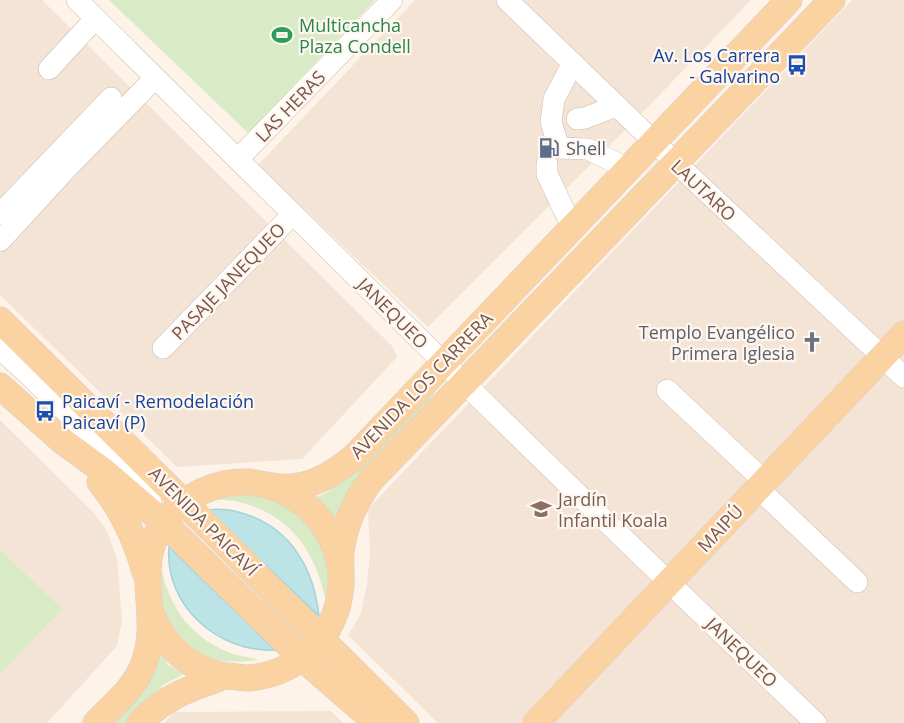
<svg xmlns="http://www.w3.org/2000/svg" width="904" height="723" font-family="'Open Sans',sans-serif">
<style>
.residential{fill:#f4e4d6}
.green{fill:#d8ebc6}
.water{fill:#bce4e7;stroke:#a2d4d9;stroke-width:1.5}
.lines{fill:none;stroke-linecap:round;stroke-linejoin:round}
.minor-casing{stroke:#d1bcb0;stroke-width:22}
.major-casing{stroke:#d9d0cd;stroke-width:27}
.minor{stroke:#fff;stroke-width:21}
.major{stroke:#fbd2a1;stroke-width:26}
.labels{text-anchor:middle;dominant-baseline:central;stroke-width:4.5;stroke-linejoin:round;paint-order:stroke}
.leisure-label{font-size:18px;fill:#27864d;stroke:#fff7ef;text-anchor:start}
.transit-label{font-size:18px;fill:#164399;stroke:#fff7ef;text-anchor:end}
.street-label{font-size:18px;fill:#77584b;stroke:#fff7ef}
.service-label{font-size:18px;fill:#4e5e75;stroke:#fff7ef;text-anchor:start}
.worship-label{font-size:18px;fill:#5b616d;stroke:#fff7ef;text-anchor:end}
.education-label{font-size:18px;fill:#785e54;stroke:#fff7ef;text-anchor:start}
</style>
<rect width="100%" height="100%" fill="#fdf3e8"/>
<g class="residential">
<polygon points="0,0 42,0 393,347 397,357 302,459 177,467 0,295"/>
<polygon points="415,0 751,0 646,109 428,327 258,165"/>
<polygon points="852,0 904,0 904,723 438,723 348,635 360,616 367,584 370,553 368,509"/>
<polygon points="0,420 92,511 106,529 117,558 122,620 117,646 47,723 0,723"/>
<polygon points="331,711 343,723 164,723 174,712"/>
</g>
<g class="green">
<polygon points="109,0 375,0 248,133"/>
<path d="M436,391c-29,47 -81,77 -102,130l-25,-21 15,-6 25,-17 76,-78z"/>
<path d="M234,494c7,0 16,-1 23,0 49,11 81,57 69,107 -11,-50 -35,-86 -87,-99 -8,-2 -17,-2 -23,-3z"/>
<polygon points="0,550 62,609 0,674"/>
<path d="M160,564c9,41 28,72 68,88 10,5 23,5 31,8 -14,1 -28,3 -42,0 -27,-5 -52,-31 -57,-58 -2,-11 0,-26 0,-38z"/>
<polygon points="160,651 168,665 184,674 163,685 126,723 113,723"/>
</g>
<g class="water">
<path d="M208,510c13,-2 25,0 37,4 47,15 69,56 74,102z"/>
<path d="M169,547l106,103c-56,3 -111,-44 -106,-103z"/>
</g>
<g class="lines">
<g class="minor-casing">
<g id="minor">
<path d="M77,0c245,243 489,486 739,723"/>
<polyline points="507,0 676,163 904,377"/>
<polyline points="573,63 554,99 551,122 559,148 588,149 628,169"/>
<polyline points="49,69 95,19"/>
<polyline points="577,119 585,118 616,106"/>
<polyline points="238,159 392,0"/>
<polyline points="547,164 547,174 572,227"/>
<polyline points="0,214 111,98"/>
<polyline points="0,241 68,167 155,78"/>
<polyline points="163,348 293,214"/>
<polyline points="0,349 28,374 124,469 151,502"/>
<polyline points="667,390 764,481"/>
<polyline points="758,488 857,582"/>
</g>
</g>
<g class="major-casing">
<g id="major">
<polyline points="0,320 406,723"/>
<polyline points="0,386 61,440 102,470 164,523 302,658 377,723"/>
<path d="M100,482c22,27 36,57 45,90"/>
<path d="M273,487c34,12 59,39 66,75"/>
<path d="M151,613c13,34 39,56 74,63"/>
<path d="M96,723c17,-18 40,-36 48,-60 20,-55 -20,-105 32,-154 19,-18 46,-28 71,-27 15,1 31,7 45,5 24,-2 43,-15 61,-29l436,-458"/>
<path d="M140,723c19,-21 42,-32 69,-41 6,-2 12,-5 17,-6 8,0 16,2 23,2 23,-2 45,-12 62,-27 17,-17 28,-40 30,-65 1,-13 -2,-27 1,-40 4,-25 14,-46 29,-66l461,-480"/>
<polyline points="536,723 904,334"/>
</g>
</g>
<use href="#minor" class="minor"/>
<use href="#major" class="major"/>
</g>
<defs>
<g id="stadium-bare" transform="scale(1.62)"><path d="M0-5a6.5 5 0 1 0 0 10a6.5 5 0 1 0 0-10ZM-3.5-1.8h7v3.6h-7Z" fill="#2e9e5b" stroke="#fff7ef" stroke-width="2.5" paint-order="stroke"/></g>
<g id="bus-bare" transform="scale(1.62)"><path d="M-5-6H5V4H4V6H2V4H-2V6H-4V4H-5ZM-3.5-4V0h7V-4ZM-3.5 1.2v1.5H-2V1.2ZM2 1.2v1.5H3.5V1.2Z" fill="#1a4fb4" stroke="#fff7ef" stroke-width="2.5" paint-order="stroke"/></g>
<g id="fuel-bare" transform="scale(1.62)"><path d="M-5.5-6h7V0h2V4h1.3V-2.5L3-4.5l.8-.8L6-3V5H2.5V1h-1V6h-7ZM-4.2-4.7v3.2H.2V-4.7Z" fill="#5c6f8a" stroke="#fff7ef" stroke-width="2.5" paint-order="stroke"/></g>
<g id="church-bare" transform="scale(1.62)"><path d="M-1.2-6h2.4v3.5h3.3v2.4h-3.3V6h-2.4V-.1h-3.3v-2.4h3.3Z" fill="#6b7280" stroke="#fff7ef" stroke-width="2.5" paint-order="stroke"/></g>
<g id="school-bare" transform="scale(1.62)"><path d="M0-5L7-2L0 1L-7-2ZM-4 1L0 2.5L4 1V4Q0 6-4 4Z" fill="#8d6e63" stroke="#fff7ef" stroke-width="2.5" paint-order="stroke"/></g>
</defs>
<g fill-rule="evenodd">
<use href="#stadium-bare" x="282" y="35"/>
<use href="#bus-bare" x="797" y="65"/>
<use href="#fuel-bare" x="549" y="148"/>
<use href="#church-bare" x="812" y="342"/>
<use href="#bus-bare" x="45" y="411"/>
<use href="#school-bare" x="541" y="509"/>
</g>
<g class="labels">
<g class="leisure-label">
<text x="299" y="25">Multicancha<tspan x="299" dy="21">Plaza Condell</tspan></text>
</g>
<g class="transit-label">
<text x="780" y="55">Av. Los Carrera<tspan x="780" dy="21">- Galvarino</tspan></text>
<text x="62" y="401" text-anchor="start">Paicaví - Remodelación<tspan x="62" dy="21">Paicaví (P)</tspan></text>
</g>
<g class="street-label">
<text transform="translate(290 106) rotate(-46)">LAS HERAS</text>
<text transform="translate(704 190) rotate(43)">LAUTARO</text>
<text transform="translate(228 281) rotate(-46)">PASAJE JANEQUEO</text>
<text transform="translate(393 313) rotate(45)">JANEQUEO</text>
<text transform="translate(421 385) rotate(-46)">AVENIDA LOS CARRERA</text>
<text transform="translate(204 521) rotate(45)">AVENIDA PAICAVÍ</text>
<text transform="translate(720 528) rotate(-47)">MAIPÚ</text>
<text transform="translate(742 652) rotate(44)">JANEQUEO</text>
</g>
<g class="service-label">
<text x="566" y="148">Shell</text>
</g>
<g class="worship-label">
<text x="795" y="332">Templo Evangélico<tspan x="795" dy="21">Primera Iglesia</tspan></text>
</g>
<g class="education-label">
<text x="558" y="499">Jardín<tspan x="558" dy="21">Infantil Koala</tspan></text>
</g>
</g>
</svg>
